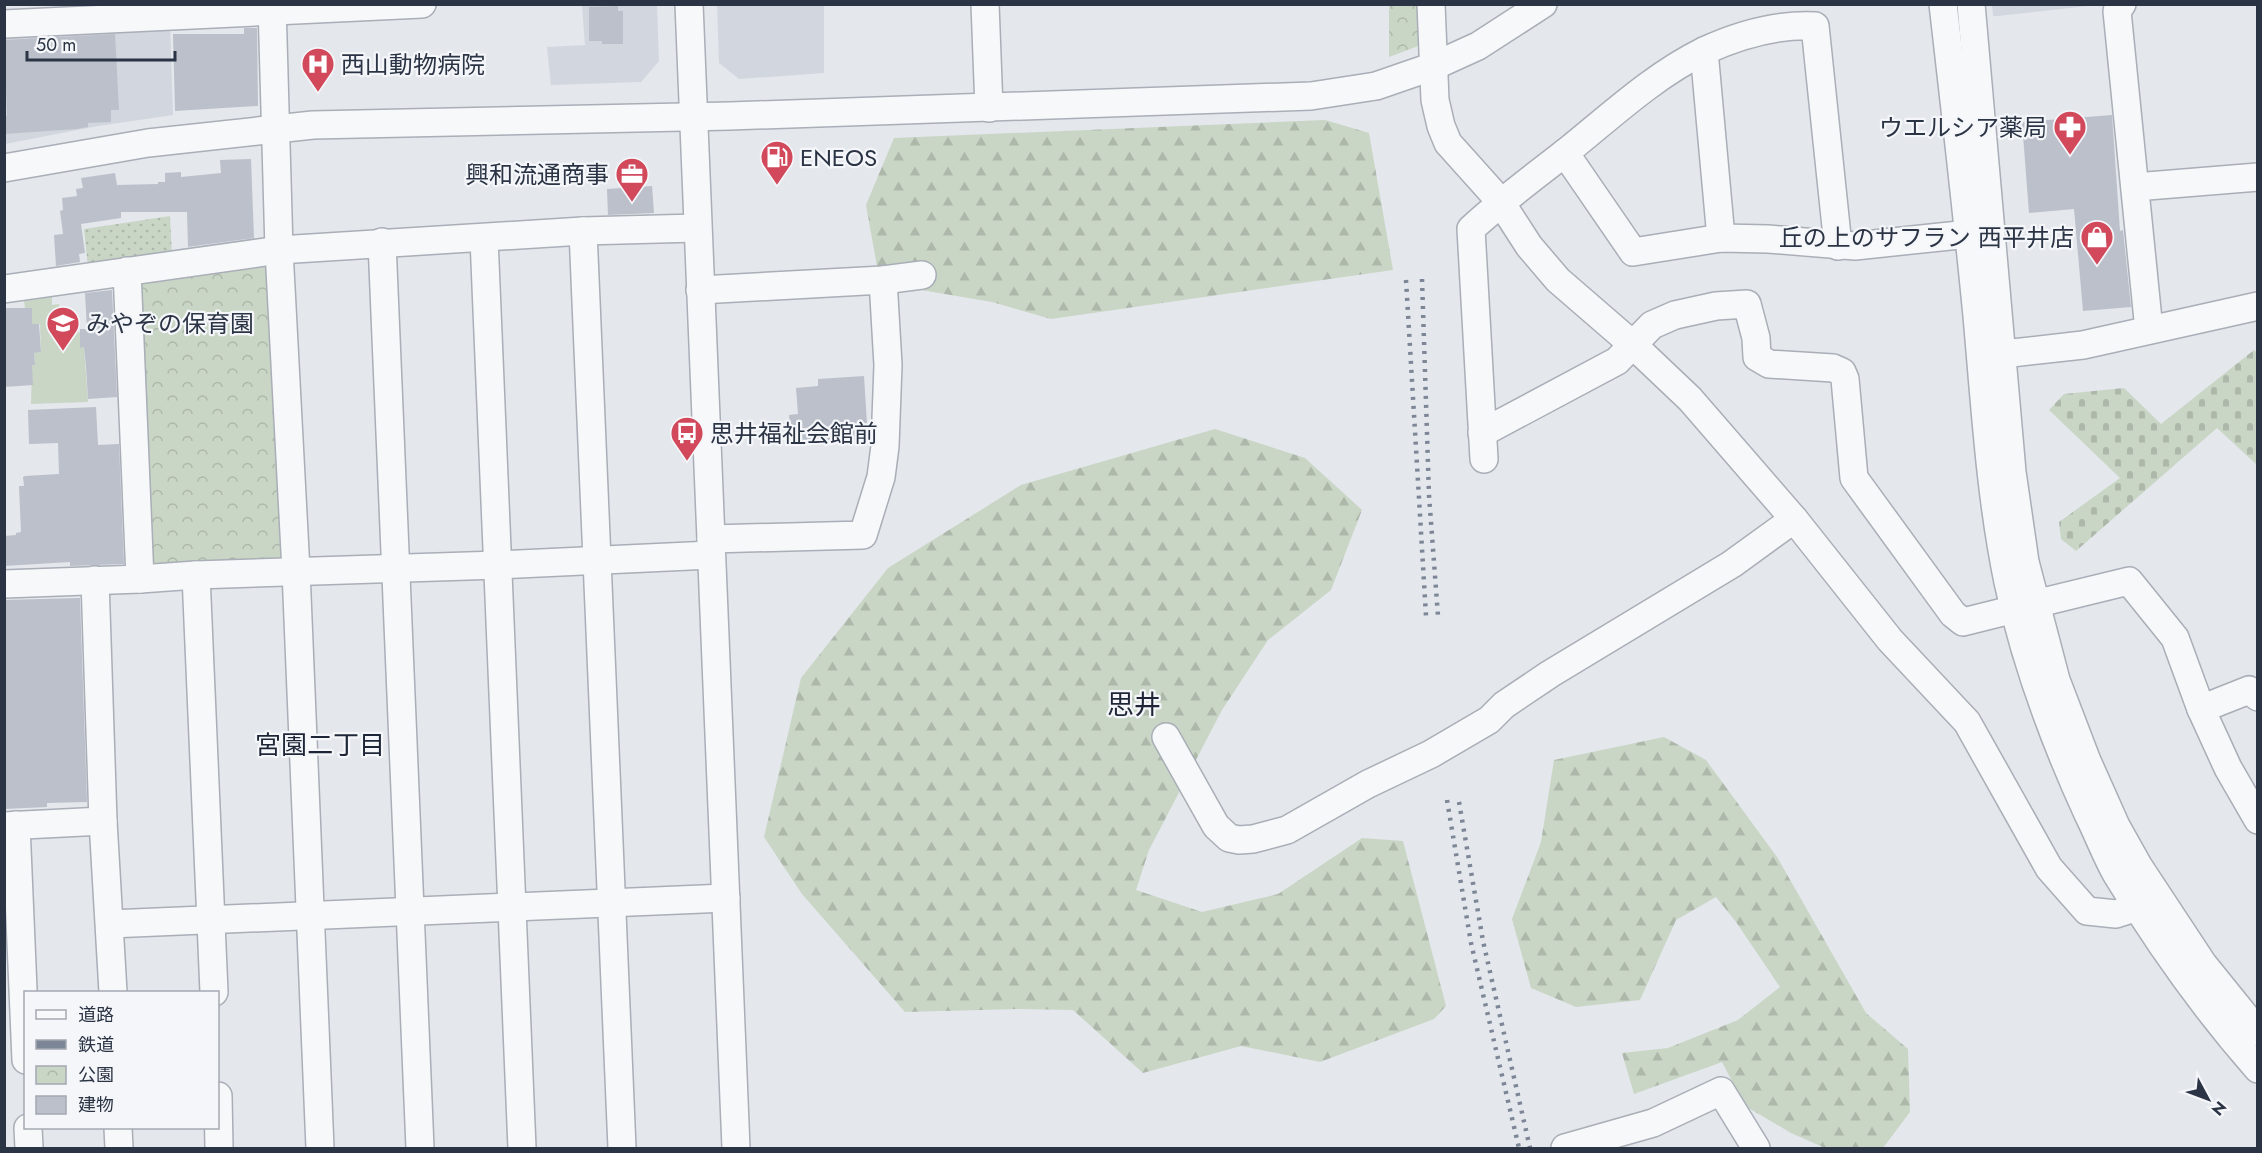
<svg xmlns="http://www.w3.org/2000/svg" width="2262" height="1153" font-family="Jost,'Noto Sans JP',sans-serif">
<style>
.built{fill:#d2d6de}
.grass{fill:url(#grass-dots)}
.forest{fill:url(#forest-firs)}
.cemetery{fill:url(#cemetery-stones)}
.park{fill:url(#park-crowns)}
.pitch{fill:#c9d6c5}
.building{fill:#bbc0ca}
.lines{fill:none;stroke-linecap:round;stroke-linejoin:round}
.minor-casing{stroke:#a9aeb7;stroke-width:30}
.minor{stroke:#f7f8fa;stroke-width:27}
.rail{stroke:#7d8696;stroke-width:4.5;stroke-dasharray:3 6;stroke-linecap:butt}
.labels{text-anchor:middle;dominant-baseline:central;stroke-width:4.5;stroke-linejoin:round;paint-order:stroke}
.poi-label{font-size:24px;fill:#2b3445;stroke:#f4f6f9;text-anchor:start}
.neighbourhood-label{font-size:26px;fill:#1d2536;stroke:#f4f6f9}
.quarter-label{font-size:27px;fill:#1d2536;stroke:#f4f6f9}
</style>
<defs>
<pattern id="grass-dots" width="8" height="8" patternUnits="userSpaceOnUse" patternTransform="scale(1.5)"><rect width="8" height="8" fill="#c9d6c5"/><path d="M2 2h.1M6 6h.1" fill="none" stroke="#adb8ab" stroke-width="1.8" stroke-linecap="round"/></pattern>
<pattern id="forest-firs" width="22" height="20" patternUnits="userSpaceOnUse" patternTransform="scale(1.5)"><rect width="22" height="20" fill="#c9d6c5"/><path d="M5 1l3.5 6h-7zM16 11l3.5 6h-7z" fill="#adb8ab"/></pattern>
<pattern id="cemetery-stones" width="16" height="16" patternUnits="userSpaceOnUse" patternTransform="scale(1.5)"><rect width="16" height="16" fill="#c9d6c5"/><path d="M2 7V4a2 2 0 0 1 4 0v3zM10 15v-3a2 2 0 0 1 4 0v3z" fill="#adb8ab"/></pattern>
<pattern id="park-crowns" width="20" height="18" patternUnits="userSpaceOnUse" patternTransform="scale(1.5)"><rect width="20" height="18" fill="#c9d6c5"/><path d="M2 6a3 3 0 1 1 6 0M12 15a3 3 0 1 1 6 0" fill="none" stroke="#adb8ab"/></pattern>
</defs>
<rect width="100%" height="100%" fill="#e4e7ec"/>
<g class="built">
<polygon points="582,5 657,5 659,61 641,82 551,85 547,47 585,45"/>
<polygon points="717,5 824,5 824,73 739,79 719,63"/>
<polygon points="1992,5 1992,4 2097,5 1998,16 1993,16"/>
<polygon points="170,24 173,115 98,126 5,144 4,32"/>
</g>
<polygon class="grass" points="170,216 172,256 88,267 84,229"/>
<g class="forest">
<polygon points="1325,120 1369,133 1393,270 1051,319 992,302 880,283 866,205 894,138"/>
<polygon points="1215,429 1305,458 1362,510 1331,590 1268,640 1222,710 1149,850 1136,890 1202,912 1278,894 1362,838 1403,841 1446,1006 1434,1019 1320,1062 1241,1046 1143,1073 1073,1010 1019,1009 905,1012 802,894 764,837 801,678 888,568 1021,485"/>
<polygon points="1664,737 1706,760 1777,857 1866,1013 1908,1049 1910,1112 1883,1148 1825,1148 1791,1133 1745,1106 1722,1062 1634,1094 1622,1053 1668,1048 1738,1020 1780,987 1736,922 1716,897 1676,920 1640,1000 1576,1007 1531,988 1512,919 1541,842 1554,760"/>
</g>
<polygon class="cemetery" points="2254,350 2258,354 2257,465 2217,428 2076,551 2061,539 2059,522 2120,478 2049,410 2064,394 2124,388 2161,424"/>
<g class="park">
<polygon points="1389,5 1421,5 1421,45 1389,57"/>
<polygon points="272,264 285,557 278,565 157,569 149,563 135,285"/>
</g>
<polygon class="pitch" points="52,297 52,305 59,304 60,317 70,316 71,323 80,333 81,347 84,347 88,402 31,404 32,365 35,365 34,353 41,352 40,324 30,324 32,308 25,308 24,301"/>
<g class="building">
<polygon points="618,6 618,11 623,11 623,44 602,44 602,41 589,41 589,7"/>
<polygon points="244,28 257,28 258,106 175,111 173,34 244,34"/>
<polygon points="115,34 119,110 111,110 111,122 88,123 88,127 77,129 4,134 4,116 7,116 4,40"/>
<polygon points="2112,115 2120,231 2123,230 2131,307 2083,311 2074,209 2029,213 2022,122"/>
<polygon points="251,159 254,238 188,247 187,212 121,212 121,218 81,224 85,253 79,254 80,262 56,266 54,235 63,234 60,211 63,210 62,198 77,196 76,189 83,188 81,178 115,173 117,185 158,184 158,182 165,182 165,173 181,172 181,177 221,173 220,160"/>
<polygon points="652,186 654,213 608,215 607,189"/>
<polygon points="112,290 117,397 88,399 86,367 84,347 80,348 80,329 87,329 85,293"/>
<polygon points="4,308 32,308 32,324 39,324 41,352 34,353 35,365 32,365 33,385 4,387"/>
<polygon points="864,376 868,439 791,445 789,415 798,414 796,388 818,386 818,379"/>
<polygon points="96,407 98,445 119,444 124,564 70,566 70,562 4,566 4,536 16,535 16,533 21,532 19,486 24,486 23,477 25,476 59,474 58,443 29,444 28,410"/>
<polygon points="80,598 87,802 47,803 47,807 4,809 4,600"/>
</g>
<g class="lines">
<g class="minor-casing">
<g id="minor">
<polyline points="272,4 279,250 296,571 320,1148"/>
<polyline points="689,4 736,1148"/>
<polyline points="985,4 989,108"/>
<polyline points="1431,4 1435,100 1441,126 1448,143 1500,201 1529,246 1558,280 1632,344 1690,399 1794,519 1890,640 1967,722 2049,868 2087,911 2116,914 2138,907"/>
<path d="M1943,4c12,104 24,208 34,312 8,89 13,179 31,266 17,80 46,158 80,232 10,20 18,42 29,61 42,69 88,134 141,194"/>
<polyline points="1971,4 2012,472 2025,562 2056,680 2087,761 2116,826 2139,867 2203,964 2258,1032"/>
<polyline points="2122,4 2117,11 2149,330"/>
<polyline points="4,24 422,4"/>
<polyline points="1565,153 1633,252 1721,238 1768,239 1855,246 1969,234"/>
<polyline points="4,168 148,143 313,125 730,116 1311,96 1376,86 1434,66 1478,46 1543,4"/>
<polyline points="2135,187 2258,177"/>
<polyline points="583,231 622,1148"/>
<polyline points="484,238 522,1148"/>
<path d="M1721,238l-17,-187c35,-16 72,-27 111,-25l23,220"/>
<polyline points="382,242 420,1148"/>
<polyline points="127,271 140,579"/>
<polyline points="4,289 279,250 583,231 697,228"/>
<polyline points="700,290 883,280 922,275"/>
<polyline points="2003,354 2083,345 2258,306"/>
<polyline points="1482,433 1617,361 1652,325 1675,315 1716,306 1747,304 1756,338 1757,357 1769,364 1833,368 1842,372 1845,379 1854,478 1953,614 1963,622 2015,609"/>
<path d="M1484,459l-13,-230c31,-29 66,-54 100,-81 42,-34 84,-73 133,-97"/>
<polyline points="711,539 863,535 881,477 885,446 888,365 883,280"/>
<polyline points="196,575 214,992"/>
<polyline points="95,580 103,821 113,992"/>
<polyline points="4,584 140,579 196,575 498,565 711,555"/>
<polyline points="2035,604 2129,581 2175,638 2201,709 2228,768 2258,820"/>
<polyline points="2201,709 2249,690 2258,697"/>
<polyline points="1166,737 1216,826 1229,838 1239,840 1253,839 1287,830 1368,784 1431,754 1489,720 1504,705 1550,674 1732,564 1794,519"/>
<polyline points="16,825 26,1060"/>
<polyline points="4,826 103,821"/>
<polyline points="110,924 726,898"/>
<polyline points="218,1096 219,1148"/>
<polyline points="28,1128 29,1148"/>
<polyline points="118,1128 119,1148"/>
<polyline points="1565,1148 1653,1123 1721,1091 1756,1148"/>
</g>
</g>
<use href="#minor" class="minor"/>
<g class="rail">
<polyline points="1422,279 1429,495 1438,616"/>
<polyline points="1406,280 1426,616"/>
<polyline points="1447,800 1471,943 1519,1148"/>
<polyline points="1459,802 1483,941 1530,1148"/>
</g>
</g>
<defs>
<g id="hospital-pin" transform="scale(1.725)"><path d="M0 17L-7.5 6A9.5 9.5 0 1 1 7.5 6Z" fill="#d1495b" stroke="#f4f6f9"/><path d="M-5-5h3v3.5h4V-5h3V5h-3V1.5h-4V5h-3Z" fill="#fff"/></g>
<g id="pharmacy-pin" transform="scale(1.725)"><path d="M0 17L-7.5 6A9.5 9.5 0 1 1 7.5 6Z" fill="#d1495b" stroke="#f4f6f9"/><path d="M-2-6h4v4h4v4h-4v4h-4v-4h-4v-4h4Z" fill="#fff"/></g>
<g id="fuel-pin" transform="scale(1.725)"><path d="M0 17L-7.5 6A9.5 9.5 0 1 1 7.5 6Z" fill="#d1495b" stroke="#f4f6f9"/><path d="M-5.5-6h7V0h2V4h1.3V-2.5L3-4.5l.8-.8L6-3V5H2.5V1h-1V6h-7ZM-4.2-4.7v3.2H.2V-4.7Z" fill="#fff"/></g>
<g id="office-pin" transform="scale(1.725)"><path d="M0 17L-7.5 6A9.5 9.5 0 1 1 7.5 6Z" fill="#d1495b" stroke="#f4f6f9"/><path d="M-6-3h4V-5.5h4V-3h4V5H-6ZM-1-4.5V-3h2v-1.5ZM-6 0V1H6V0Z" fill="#fff"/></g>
<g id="shop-pin" transform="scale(1.725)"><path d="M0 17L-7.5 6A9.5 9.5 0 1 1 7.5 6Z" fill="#d1495b" stroke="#f4f6f9"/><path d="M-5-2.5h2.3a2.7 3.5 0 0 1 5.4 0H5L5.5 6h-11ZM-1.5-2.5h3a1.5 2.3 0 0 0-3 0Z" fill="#fff"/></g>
<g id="school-pin" transform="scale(1.725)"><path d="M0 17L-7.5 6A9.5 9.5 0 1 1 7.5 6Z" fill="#d1495b" stroke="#f4f6f9"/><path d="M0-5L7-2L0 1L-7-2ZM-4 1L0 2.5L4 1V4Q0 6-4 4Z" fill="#fff"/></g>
<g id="bus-pin" transform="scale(1.725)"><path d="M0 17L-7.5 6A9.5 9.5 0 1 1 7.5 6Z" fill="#d1495b" stroke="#f4f6f9"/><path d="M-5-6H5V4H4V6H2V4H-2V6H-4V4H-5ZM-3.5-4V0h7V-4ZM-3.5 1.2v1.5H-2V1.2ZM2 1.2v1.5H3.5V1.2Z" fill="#fff"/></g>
</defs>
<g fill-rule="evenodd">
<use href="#hospital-pin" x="318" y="64"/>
<use href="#pharmacy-pin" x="2070" y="127"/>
<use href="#fuel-pin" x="777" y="157"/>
<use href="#office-pin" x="632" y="174"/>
<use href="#shop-pin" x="2097" y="237"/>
<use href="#school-pin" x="63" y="323"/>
<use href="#bus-pin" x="687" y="433"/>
</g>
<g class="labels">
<g class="poi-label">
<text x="341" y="64">西山動物病院</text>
<text x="2047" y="127" text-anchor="end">ウエルシア薬局</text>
<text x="800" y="157">ENEOS</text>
<text x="609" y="174" text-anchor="end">興和流通商事</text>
<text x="2074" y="237" text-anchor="end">丘の上のサフラン 西平井店</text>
<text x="86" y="323">みやぞの保育園</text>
<text x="710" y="433">思井福祉会館前</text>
</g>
<g class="neighbourhood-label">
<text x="320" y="745">宮園二丁目</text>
</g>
<g class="quarter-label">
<text x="1134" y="704">思井</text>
</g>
</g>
<rect width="2262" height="1153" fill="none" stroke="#2b3445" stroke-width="12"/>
<rect x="24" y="991" width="195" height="138" fill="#f4f6f9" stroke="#a4a8b1" stroke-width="1.5"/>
<rect x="36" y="1010" width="30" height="9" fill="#f7f8fa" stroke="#a4a8b1" stroke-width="1.5"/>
<text x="78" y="1021" font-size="18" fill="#2b3445">道路</text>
<rect x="36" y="1040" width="30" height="9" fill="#7d8696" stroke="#a4a8b1" stroke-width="1.5"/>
<text x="78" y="1051" font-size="18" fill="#2b3445">鉄道</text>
<rect x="36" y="1066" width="30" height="18" fill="url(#park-crowns)" stroke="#a4a8b1" stroke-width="1.5"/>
<text x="78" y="1081" font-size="18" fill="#2b3445">公園</text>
<rect x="36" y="1096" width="30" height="18" fill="#bbc0ca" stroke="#a4a8b1" stroke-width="1.5"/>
<text x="78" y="1111" font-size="18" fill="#2b3445">建物</text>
<g transform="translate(2208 1099) rotate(131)" stroke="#f4f6f9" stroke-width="4.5" paint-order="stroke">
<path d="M0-4.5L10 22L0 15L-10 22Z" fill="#2b3445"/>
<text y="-9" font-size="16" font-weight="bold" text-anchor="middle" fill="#2b3445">N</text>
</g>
<path d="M27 51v9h148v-9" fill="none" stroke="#2b3445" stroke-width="3"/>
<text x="36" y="51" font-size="18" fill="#2b3445" stroke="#f4f6f9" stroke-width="4.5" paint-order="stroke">50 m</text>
</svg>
